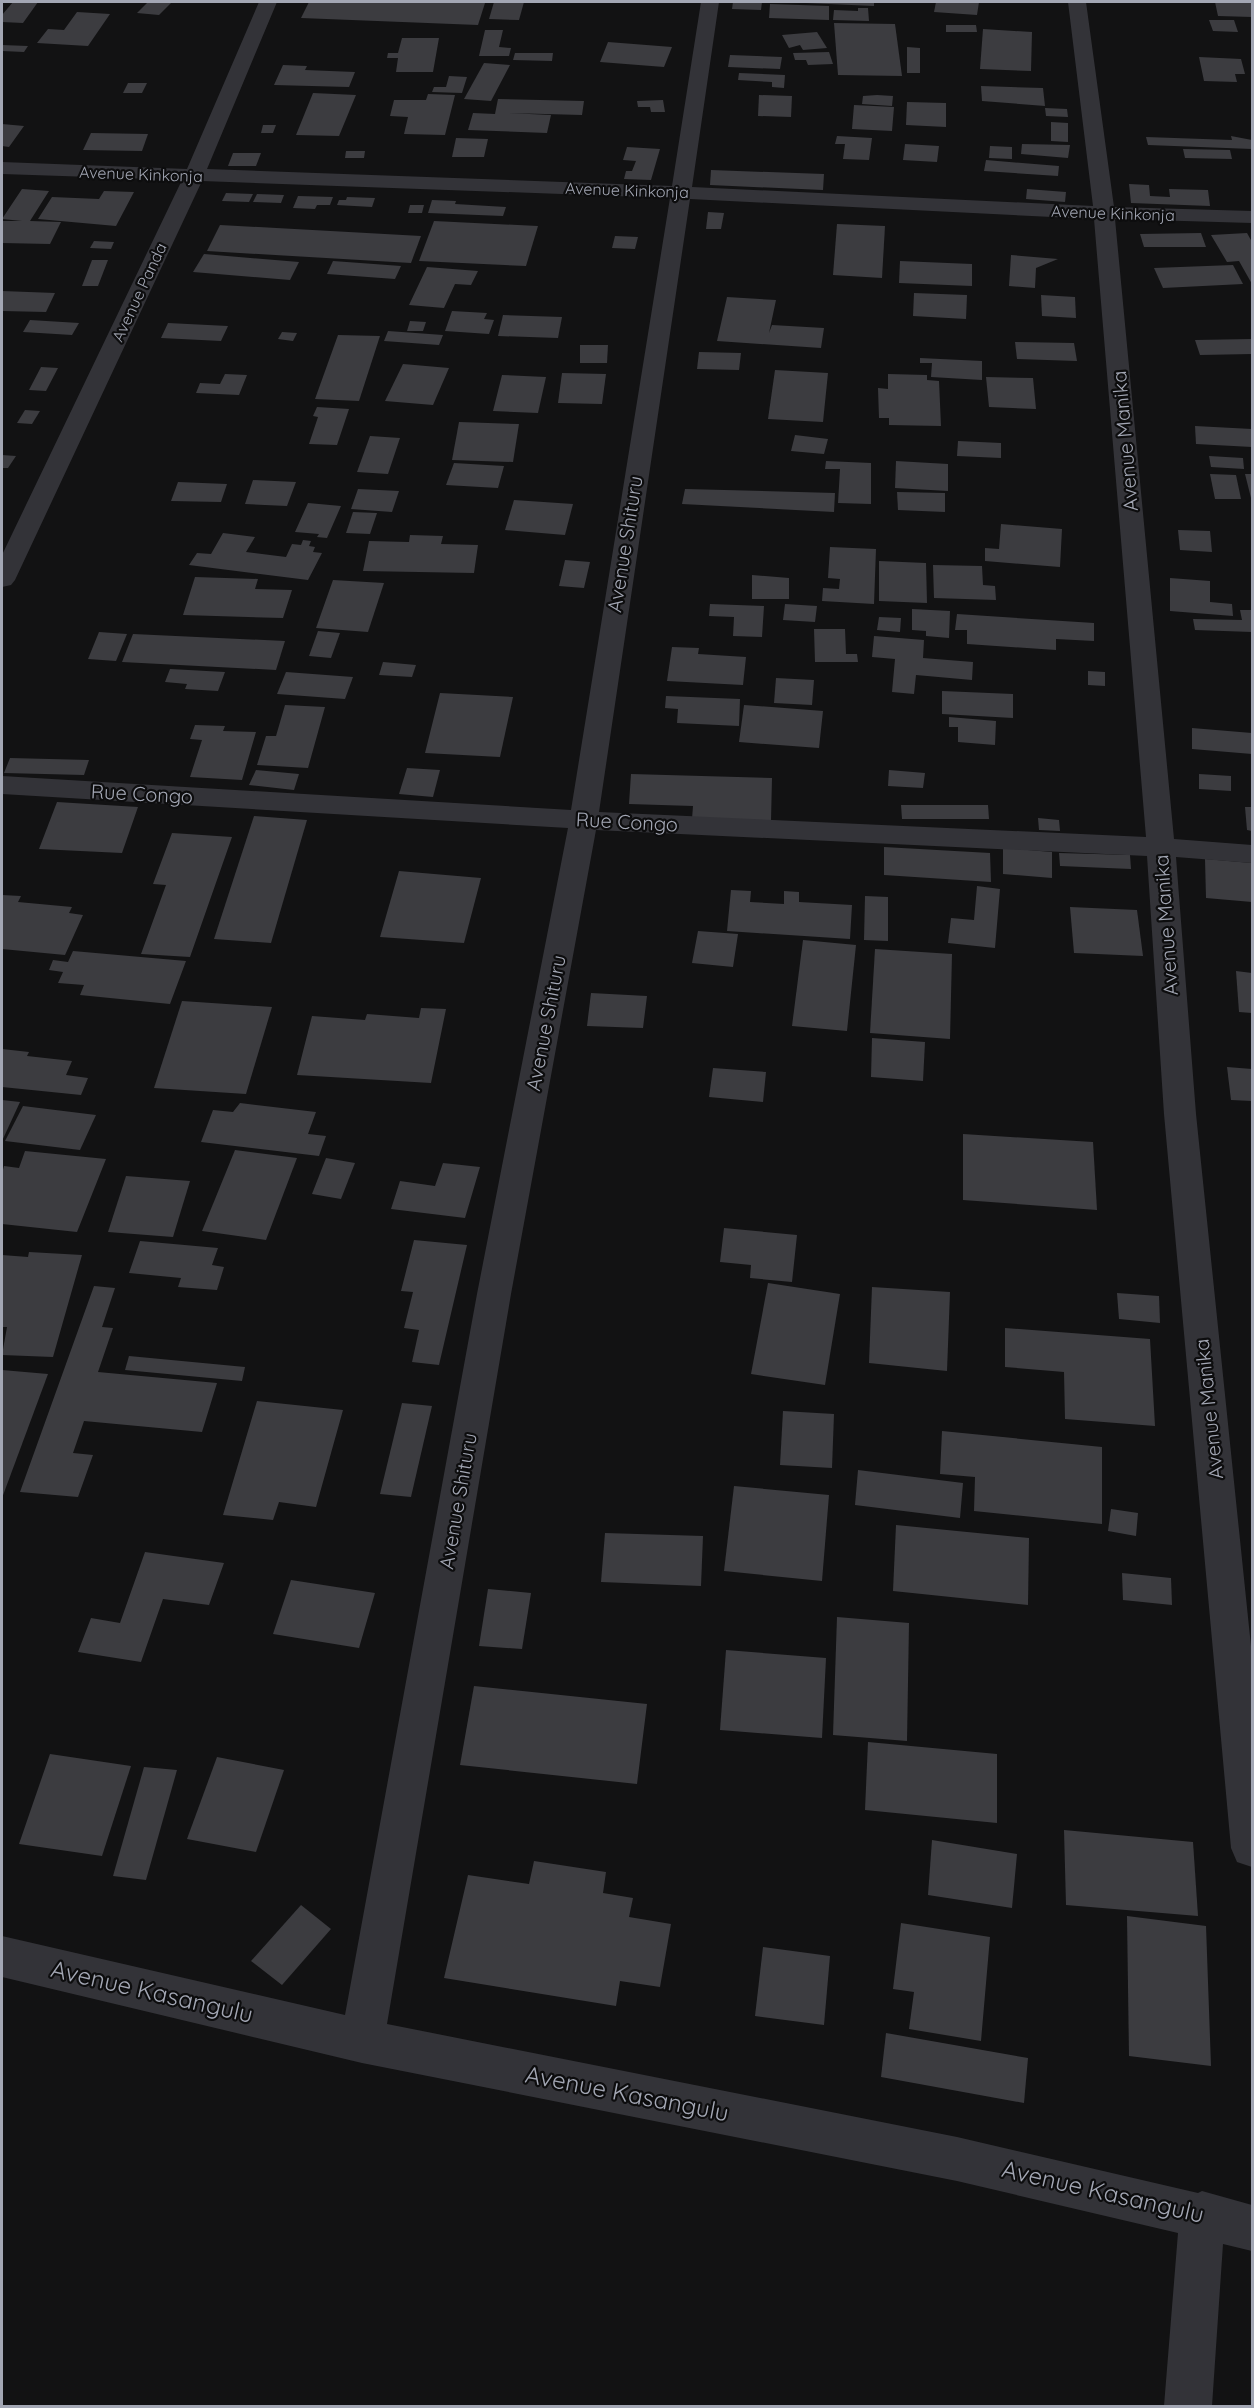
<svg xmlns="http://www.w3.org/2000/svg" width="1254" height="2408" viewBox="0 0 1254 2408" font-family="Quicksand,sans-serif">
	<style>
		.building { fill: #3c3c40 }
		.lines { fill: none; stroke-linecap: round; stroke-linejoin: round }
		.street { fill: #333338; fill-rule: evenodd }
		.labels { text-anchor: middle; stroke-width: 4.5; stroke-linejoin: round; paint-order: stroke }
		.far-street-label { font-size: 16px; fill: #a3a7b4; stroke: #0d0d0e }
		.street-label { font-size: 20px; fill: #a3a7b4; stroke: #0d0d0e }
		.near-street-label { font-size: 24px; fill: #a3a7b4; stroke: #0d0d0e }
	</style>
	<rect width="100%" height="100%" fill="#121213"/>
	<g class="building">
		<path d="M13,2H38L23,23L2,22V15Z"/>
		<path d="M148,2H172L159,15L137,13Z"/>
		<path d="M309,2H438L485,3L478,25L301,18Z"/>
		<path d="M494,2H524L519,20L489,19Z"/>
		<path d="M733,2H762L761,10L732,9Z"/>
		<path d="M783,2H874V6Z"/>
		<path d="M936,2H979L977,15L934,12Z"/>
		<path d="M1215,2H1252V17L1218,16Z"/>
		<path d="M770,4L829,6V20L769,18Z"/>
		<path d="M858,8H868L869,21L833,20L834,10L858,11Z"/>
		<path d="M77,12L110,14L88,46L37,43L48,29L64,30Z"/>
		<path d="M1209,20H1234L1238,32L1213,31Z"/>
		<path d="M834,23L895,24L902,76L838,75Z"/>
		<path d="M946,25H976L977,32H946Z"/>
		<path d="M983,29L1032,32L1031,71L980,69Z"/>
		<path d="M485,30H503L499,47L511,48L509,56H479Z"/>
		<path d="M817,32L827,48L803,50L800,45L789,48L782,35Z"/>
		<path d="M402,38H439L433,72H396L398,58H387L388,53H398Z"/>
		<path d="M608,42L672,47L664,67L600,62Z"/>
		<path d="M2,45L28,46L24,52L2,51Z"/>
		<path d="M907,47L920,48V73H907Z"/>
		<path d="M829,52L833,64L808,65L806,60H795L793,53Z"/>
		<path d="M515,53H553L552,61L513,60Z"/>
		<path d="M730,55L782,57L780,69L728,67Z"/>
		<path d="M1199,57L1241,59L1245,74H1235L1237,82L1204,81Z"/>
		<path d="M484,63L510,65L491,101L464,99Z"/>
		<path d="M283,65L307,66L305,70L355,72L349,87L274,85Z"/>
		<path d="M739,73L785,75L784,88L772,87V82L738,80Z"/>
		<path d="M449,76L467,77L462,93L432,92L434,87H446Z"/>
		<path d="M128,83H147L142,93H123Z"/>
		<path d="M981,86L1043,88L1045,106L982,101Z"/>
		<path d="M313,93L356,95L339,136L296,135Z"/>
		<path d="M428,94L455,95L445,135L404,134L408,117L390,116L394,100H426Z"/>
		<path d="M759,95L792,96L791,117L758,116Z"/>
		<path d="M877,95L893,96L892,106L862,104L863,96Z"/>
		<path d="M498,99L584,101L582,115L508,113L551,115L547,133L468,130L473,113L495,114Z"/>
		<path d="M663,100L665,112H651L650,107H638L637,101Z"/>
		<path d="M907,102L946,103V127L906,125Z"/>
		<path d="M854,105L894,107L892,131L852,129Z"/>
		<path d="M1045,108L1067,109L1068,117L1046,116Z"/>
		<path d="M1051,122L1068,123V142L1051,141Z"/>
		<path d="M2,124L24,126L9,147L2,146Z"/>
		<path d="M263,125H276L273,133H261Z"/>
		<path d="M91,133L148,134L142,151L83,150Z"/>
		<path d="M837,136L872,138L869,160L843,159L845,144H835Z"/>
		<path d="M1231,136L1252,140V149L1148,145L1146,137L1232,140Z"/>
		<path d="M456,138L488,139L484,157H452Z"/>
		<path d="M905,144L939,146L937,162L903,160Z"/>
		<path d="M1022,144L1070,145L1068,158L1021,154Z"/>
		<path d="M990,146L1012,147V159L989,158Z"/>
		<path d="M627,147L660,149L651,180L624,179L626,171H632L636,161L623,160Z"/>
		<path d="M1183,149L1230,150L1232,159L1185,158Z"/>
		<path d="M346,151H365L364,158H345Z"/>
		<path d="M233,153H261L256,166H228Z"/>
		<path d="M986,160L1059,166L1058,176L984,171Z"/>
		<path d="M711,170L824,174L823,190L710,185Z"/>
		<path d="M1129,184L1149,185L1150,196L1170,197L1169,189L1208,190L1210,206L1131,203Z"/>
		<path d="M22,189L49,191L30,221L61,222L50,244L2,243V221H22L2,219Z"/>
		<path d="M1027,189L1066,192L1065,202L1026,199Z"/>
		<path d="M104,191L134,192L116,226L38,219L52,197L99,199Z"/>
		<path d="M226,193L253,194L249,202L222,201Z"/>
		<path d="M257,194L284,195L281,203L253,202Z"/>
		<path d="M298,196L333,197L330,205H317L315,209L293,208Z"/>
		<path d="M347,197L375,198L372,207L337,205L339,200H346Z"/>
		<path d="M432,200L456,201L455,204L506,207L503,216L428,213Z"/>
		<path d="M410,205H424L422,213H408Z"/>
		<path d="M708,212L724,213L721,229H706Z"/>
		<path d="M434,221L538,226L526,266L419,261Z"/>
		<path d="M837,224L885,226L882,278L833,275Z"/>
		<path d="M220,225L421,236L411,263L207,251Z"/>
		<path d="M1201,233L1206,247H1144L1140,234Z"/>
		<path d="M1247,233L1252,242V284L1239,261L1227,262L1211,235Z"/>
		<path d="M615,236L638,237L635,249L612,248Z"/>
		<path d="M94,241L114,242L111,249L90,248Z"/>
		<path d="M204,254L299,262L290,280L193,272Z"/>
		<path d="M1011,255L1058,259L1036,268L1035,288L1009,286Z"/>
		<path d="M92,260H108L98,286H82Z"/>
		<path d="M333,261L401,266L395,279L327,274Z"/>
		<path d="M900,261L972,264V286L899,283Z"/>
		<path d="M1233,265L1243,284L1163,288L1154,268Z"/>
		<path d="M427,267L478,271L471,285L455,284L444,308L409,305Z"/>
		<path d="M2,291L55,293L46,312L2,311Z"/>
		<path d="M914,293L967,295L966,319L913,316Z"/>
		<path d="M1041,295L1075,297L1076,318L1042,316Z"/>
		<path d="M727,297L776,300L769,333L772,325L824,328L821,348L717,341Z"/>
		<path d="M452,311L487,313L484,319L494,320L489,334L445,331Z"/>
		<path d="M503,315L562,317L558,338L498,336Z"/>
		<path d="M30,320L79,323L72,335L23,332Z"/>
		<path d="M410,321L426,322L423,331H407Z"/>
		<path d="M168,323L228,326L221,341L161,338Z"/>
		<path d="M388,331L443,335L439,345L384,341Z"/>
		<path d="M282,332L297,333L293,341L278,339Z"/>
		<path d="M338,335L380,336L359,401L315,399Z"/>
		<path d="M1252,339V354L1200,355L1195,340Z"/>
		<path d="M1015,342L1074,343L1077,361L1017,359Z"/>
		<path d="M580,345H608L607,363H580Z"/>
		<path d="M699,352L741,353L739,370L697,369Z"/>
		<path d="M920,358L982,361V380L931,377L932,363H920Z"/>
		<path d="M403,364L449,368L433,405L385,401Z"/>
		<path d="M41,367L58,368L46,391L29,390Z"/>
		<path d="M775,370L828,373L823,422L768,419Z"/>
		<path d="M562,373L606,374L602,404L558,403Z"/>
		<path d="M225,374L247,375L239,395L196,393L200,383L220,384Z"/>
		<path d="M888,374L927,375V380L939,381L941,426L889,425V418H879L878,388L888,389Z"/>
		<path d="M502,375L546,377L538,413L493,411Z"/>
		<path d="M986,377L1033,378L1036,409L989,407Z"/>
		<path d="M317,407L349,409L337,445L309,444L318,417L313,416Z"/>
		<path d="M25,410L40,411L32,424L17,423Z"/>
		<path d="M459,422L519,424L513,462L452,460Z"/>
		<path d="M1195,426L1252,429V447L1196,444Z"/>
		<path d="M795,435L828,439L824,454L791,451Z"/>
		<path d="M370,436L400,438L388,474L357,472Z"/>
		<path d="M958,441L1001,443V458L957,456Z"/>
		<path d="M2,455L16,456L8,468H2Z"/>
		<path d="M1209,456L1243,458L1244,469L1211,467Z"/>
		<path d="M826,461L871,463V504L838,503L840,469H825Z"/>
		<path d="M896,461L948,464V491L895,488Z"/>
		<path d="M454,463L504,466L498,488L446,485Z"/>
		<path d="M1210,474L1236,475L1241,499H1215Z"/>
		<path d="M1245,474H1252V502Z"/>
		<path d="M253,480L296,482L287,506L245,504Z"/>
		<path d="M178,482L227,484L221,502L171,501Z"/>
		<path d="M358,489L399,491L392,512L351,509Z"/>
		<path d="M685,489L835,493L834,512L682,504Z"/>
		<path d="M897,492L945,493V512L898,510Z"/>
		<path d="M514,500L573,504L565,535L505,530Z"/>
		<path d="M308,503L341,506L327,538L317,537L319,534L295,532Z"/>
		<path d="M353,512L377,513L370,534L346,533Z"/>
		<path d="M1001,524L1062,529L1060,567L985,561V548L999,549Z"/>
		<path d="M1178,530L1210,531L1212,552L1180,550Z"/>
		<path d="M223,533L255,537L246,552L286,557L292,544L301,545L303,540L311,541L309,546L315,547L313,552L322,553L308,580L189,565L197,553L211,554Z"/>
		<path d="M410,535L443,536L441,544L478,545L474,573L363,571L369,541L409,542Z"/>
		<path d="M830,547L876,549L874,604L822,601L823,588L839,589L840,579L828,578Z"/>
		<path d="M565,560L590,562L584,588L559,586Z"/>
		<path d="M879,561L926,563L927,603L879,601Z"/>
		<path d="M933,565L982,566L983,585L995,586L996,600L934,598Z"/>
		<path d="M752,575L789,578V599H752Z"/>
		<path d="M195,577L258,579L255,589L292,590L283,618L183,615Z"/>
		<path d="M1170,578L1210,581V602L1232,604L1233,616L1170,611Z"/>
		<path d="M333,580L384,583L368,632L316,628Z"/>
		<path d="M710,604L764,606L762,637L733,636L734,617L709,616Z"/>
		<path d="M785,604L817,606L815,622L783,620Z"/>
		<path d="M912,609L950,611L949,638L926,636V631L912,630Z"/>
		<path d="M1240,610H1252V632L1195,630L1193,619L1242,620Z"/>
		<path d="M957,614L1094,623V641L1056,639V650L967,644V630H955Z"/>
		<path d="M879,617L901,618L900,632L877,630Z"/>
		<path d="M814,629H845L846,654H857L858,662H815Z"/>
		<path d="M318,631L340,633L331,658L309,656Z"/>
		<path d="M99,632L127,634L116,661L88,659Z"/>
		<path d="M133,634L285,641L276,670L122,662Z"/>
		<path d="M874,636L924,640L923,658L973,662L972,680L916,675L914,694L892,692L895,659L872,657Z"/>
		<path d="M672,647L699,648L698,654L746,657L743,685L667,681Z"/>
		<path d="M383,662L416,665L412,677L379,675Z"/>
		<path d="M170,669L225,672L218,691L185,689L187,684L165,682Z"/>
		<path d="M1088,671L1105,672V686L1088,685Z"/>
		<path d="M286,672L353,677L345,699L277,694Z"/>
		<path d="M776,678L814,680L812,705L774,703Z"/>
		<path d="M942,691L1013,694V718L942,714Z"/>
		<path d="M440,693L513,697L500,757L425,753Z"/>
		<path d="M666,696L740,699L739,726L677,723L678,709L665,708Z"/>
		<path d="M285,705L325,707L308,768L257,765L266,736H276Z"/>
		<path d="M744,705L823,711L819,748L739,742Z"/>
		<path d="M949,717L996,721L995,745L958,742V727H949Z"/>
		<path d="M195,725L225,726L223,731L256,732L242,780L190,777L202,740L190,739Z"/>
		<path d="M1192,728L1252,733V754L1192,749Z"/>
		<path d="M10,758L89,760L84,775L4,773Z"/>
		<path d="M407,768L440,770L433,797L399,794Z"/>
		<path d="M256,770L299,774L294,790L249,785Z"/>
		<path d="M889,770L925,773L923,788L888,786Z"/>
		<path d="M631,774L772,778L771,821L692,819L693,806L629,804Z"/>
		<path d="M1199,774L1231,776V791L1199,789Z"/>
		<path d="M57,802L138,807L122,853L39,849Z"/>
		<path d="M901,805H988L989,819H902Z"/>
		<path d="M1245,807H1252V831L1247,830Z"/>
		<path d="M254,816L307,820L271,943L214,939Z"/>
		<path d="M1038,818L1059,820L1060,831L1039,830Z"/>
		<path d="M172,833L232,837L190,957L141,954L166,885L153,884Z"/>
		<path d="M884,847L990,853L991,882L884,875Z"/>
		<path d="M1003,848L1052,852V878L1003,874Z"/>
		<path d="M1059,853L1130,855L1131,869L1060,866Z"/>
		<path d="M1205,859L1252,863V902L1206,898Z"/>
		<path d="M399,871L481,878L464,943L380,937Z"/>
		<path d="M977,886L1000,889L995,948L948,943L951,918L974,920Z"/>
		<path d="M731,890L751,891L750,902L784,904V891L799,892V902L852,905L850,939L727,931Z"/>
		<path d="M2,895L21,896L18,902L72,907L69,913L83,915L65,955L2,949Z"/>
		<path d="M865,896L888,897V941L864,940Z"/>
		<path d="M1070,907L1137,910L1143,956L1074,953Z"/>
		<path d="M698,931L738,934L733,967L692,963Z"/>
		<path d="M803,940L856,945L847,1031L792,1026Z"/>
		<path d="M875,949L952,954L950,1039L870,1033Z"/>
		<path d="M73,951L186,961L170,1004L80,995L84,985L58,983L63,972L49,970L53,960L68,962Z"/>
		<path d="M1236,971L1252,973V1013L1239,1012Z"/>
		<path d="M591,993L647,996L643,1028L587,1026Z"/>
		<path d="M182,1001L272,1007L246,1094L154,1088Z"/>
		<path d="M421,1008L446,1009L431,1083L297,1075L312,1016L365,1020L367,1014L419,1018Z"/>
		<path d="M872,1038L925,1042L923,1081L871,1077Z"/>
		<path d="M2,1049L29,1052L27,1056L72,1061L66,1075L88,1078L81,1095L2,1087Z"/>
		<path d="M1227,1067L1252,1069V1101L1231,1100Z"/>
		<path d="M713,1068L766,1072L763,1102L709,1097Z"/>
		<path d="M2,1100L20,1102L2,1141Z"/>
		<path d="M240,1103L316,1112L308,1134L326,1136L319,1156L201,1142L213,1110L233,1112Z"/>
		<path d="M23,1106L96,1115L80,1150L5,1141Z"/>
		<path d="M963,1134L1093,1142L1097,1210L963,1200Z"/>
		<path d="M235,1150L297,1158L266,1240L202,1231Z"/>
		<path d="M25,1151L106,1159L77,1232L2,1224V1173L4,1166L19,1168Z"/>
		<path d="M326,1158L355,1163L341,1199L312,1194Z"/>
		<path d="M443,1163L480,1167L465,1218L391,1209L400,1181L435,1186Z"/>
		<path d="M126,1176L190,1181L173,1237L108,1232Z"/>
		<path d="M724,1228L797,1235L792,1282L750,1278L751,1265L720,1262Z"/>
		<path d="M414,1240L467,1245L439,1365L412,1362L419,1330L404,1328L413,1292L401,1291Z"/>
		<path d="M140,1241L218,1248L212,1265L224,1267L217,1290L178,1287L181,1278L129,1273Z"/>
		<path d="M29,1252L82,1255L53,1357L2,1355L7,1327H2V1255L28,1257Z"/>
		<path d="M768,1283L840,1294L825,1385L751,1374Z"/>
		<path d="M94,1286L115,1288L102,1327L113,1328L98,1372L217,1383L202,1432L84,1421L73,1453L93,1455L78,1497L20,1492Z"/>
		<path d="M872,1287L950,1292L947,1371L869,1363Z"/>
		<path d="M1117,1293L1159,1296L1160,1323L1119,1319Z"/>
		<path d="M1005,1328L1150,1339L1155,1426L1065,1419L1064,1372L1005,1367Z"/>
		<path d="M129,1356L245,1367L242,1381L125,1370Z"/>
		<path d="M2,1370L48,1374L2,1498Z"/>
		<path d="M257,1401L343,1410L316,1507L279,1502L273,1520L223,1515Z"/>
		<path d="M402,1403L432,1406L411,1497L380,1494Z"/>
		<path d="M783,1411L834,1414L832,1468L780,1465Z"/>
		<path d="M942,1431L1102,1447V1524L974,1511L975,1477L940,1474Z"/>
		<path d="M858,1470L963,1483L960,1518L855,1505Z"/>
		<path d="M734,1486L829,1495L822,1581L724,1571Z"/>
		<path d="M1111,1509L1138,1513L1136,1536L1108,1531Z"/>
		<path d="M896,1525L1029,1538L1028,1605L893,1591Z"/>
		<path d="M605,1533L703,1536L701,1586L601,1582Z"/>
		<path d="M145,1552L224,1563L209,1605L163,1599L141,1662L78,1652L91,1618L120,1623Z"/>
		<path d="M1122,1573L1171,1578L1172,1605L1123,1600Z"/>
		<path d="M291,1580L375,1593L359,1648L273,1634Z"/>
		<path d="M488,1589L531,1593L522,1649L479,1646Z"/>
		<path d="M837,1617L909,1623L907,1741L833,1735Z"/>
		<path d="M726,1650L826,1658L822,1738L720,1730Z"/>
		<path d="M474,1686L647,1704L637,1784L460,1765Z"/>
		<path d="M868,1742L997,1754V1823L865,1810Z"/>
		<path d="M50,1754L131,1766L102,1856L19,1844Z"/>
		<path d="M217,1757L284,1770L256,1852L187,1839Z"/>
		<path d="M144,1767L177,1770L146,1880L113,1876Z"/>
		<path d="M1064,1830L1193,1842L1198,1916L1066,1905Z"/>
		<path d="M932,1840L1017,1854L1012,1908L928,1895Z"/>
		<path d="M534,1861L606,1872L603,1893L633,1898L629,1917L671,1924L660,1987L620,1981L616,2006L444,1978L468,1875L529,1884Z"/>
		<path d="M301,1905L331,1929L282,1985L251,1961Z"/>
		<path d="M1127,1916L1206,1926L1211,2066L1129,2056Z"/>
		<path d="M901,1923L990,1937L981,2041L909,2029L914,1992L893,1989Z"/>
		<path d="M763,1947L830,1956L824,2025L755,2016Z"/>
		<path d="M886,2033L1028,2058L1024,2103L881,2077Z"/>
	</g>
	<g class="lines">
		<path class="street" d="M259,2H277L207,169L672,186L701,2H719L692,187L1093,206L1068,2H1086L1114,207L1252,211V223L1115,219L1174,839L1252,845V863L1176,857L1196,1114L1252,1656V1867L1237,1862L1231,1848L1164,1114L1147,856L596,830L511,1294L387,2024L957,2137L1198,2193L1202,2191L1252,2205V2251L1223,2244L1212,2406H1164L1178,2233L957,2181L362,2063L2,1977V1936L345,2015L477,1294L568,828L2,794V776L571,810L670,198L202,181L15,580L11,585L2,587V555L182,180L2,174V162L187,169ZM690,199L1094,219L1146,837L599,812Z"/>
	</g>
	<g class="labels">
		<g class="far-street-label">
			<text transform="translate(141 174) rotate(2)" y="6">Avenue Kinkonja</text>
			<text transform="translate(627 190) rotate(2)" y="6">Avenue Kinkonja</text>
			<text transform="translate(1113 213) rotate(2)" y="6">Avenue Kinkonja</text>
			<text transform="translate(139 292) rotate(-65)" y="6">Avenue Panda</text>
		</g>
		<g class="street-label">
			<text transform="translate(1125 441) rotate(-95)" y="7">Avenue Manika</text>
			<text transform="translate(625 544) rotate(-81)" y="7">Avenue Shituru</text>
			<text transform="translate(142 794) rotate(3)" y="7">Rue Congo</text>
			<text transform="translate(627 822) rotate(3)" y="7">Rue Congo</text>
			<text transform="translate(1166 925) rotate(-94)" y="7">Avenue Manika</text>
			<text transform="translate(546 1023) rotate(-79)" y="7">Avenue Shituru</text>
			<text transform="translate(1209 1409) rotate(-96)" y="7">Avenue Manika</text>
			<text transform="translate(458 1501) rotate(-80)" y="7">Avenue Shituru</text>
		</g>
		<g class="near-street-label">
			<text transform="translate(152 1992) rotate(13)" y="8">Avenue Kasangulu</text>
			<text transform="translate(627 2094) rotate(11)" y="8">Avenue Kasangulu</text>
			<text transform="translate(1103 2192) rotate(13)" y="8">Avenue Kasangulu</text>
		</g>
	</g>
	<rect width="1254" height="2408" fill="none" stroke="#a3a7b4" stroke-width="6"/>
</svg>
